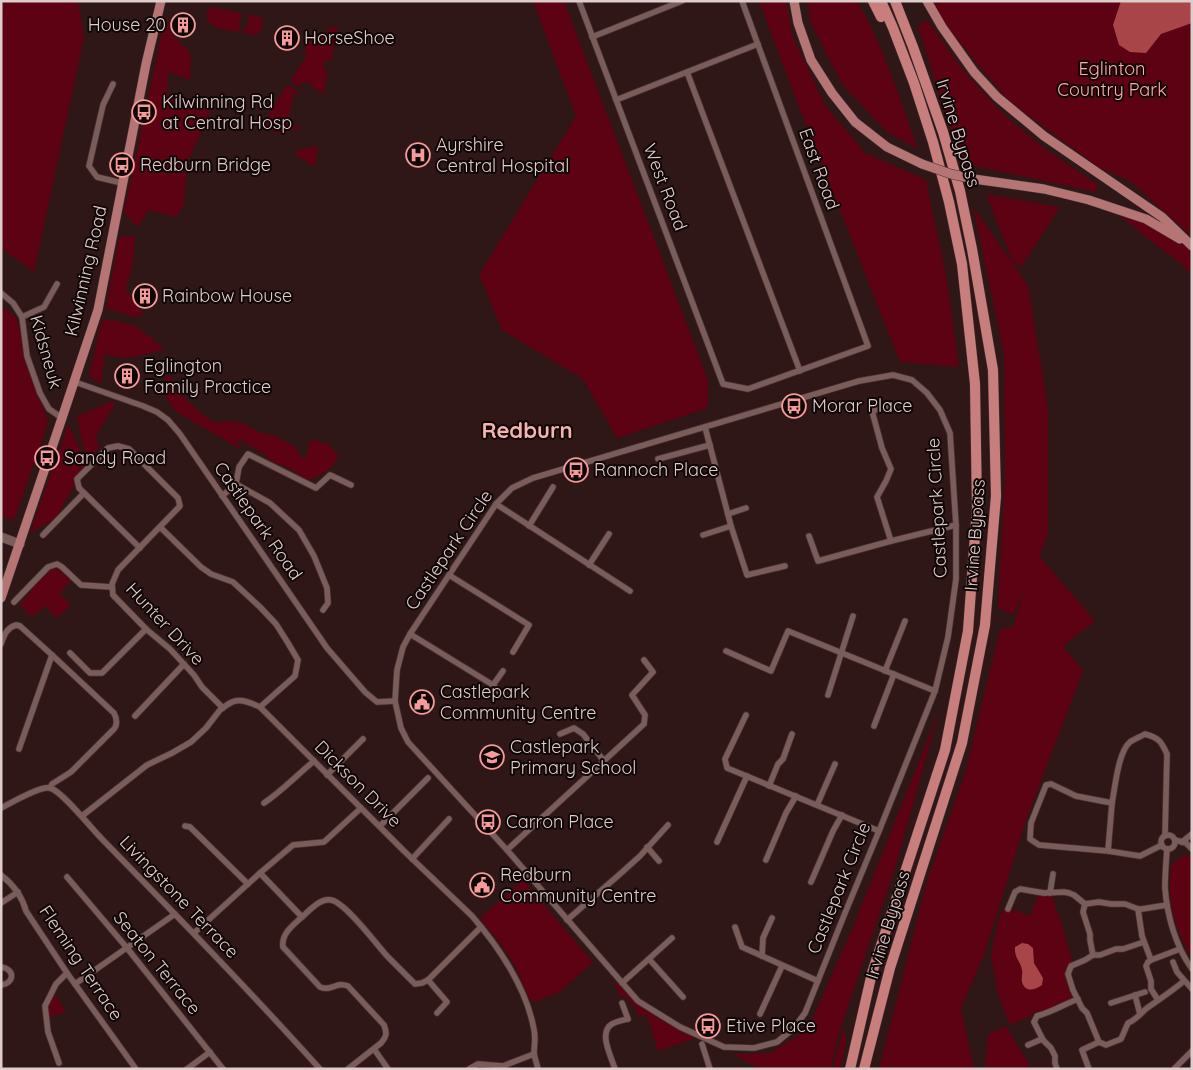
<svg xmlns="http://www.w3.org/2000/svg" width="1193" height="1070" viewBox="0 0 1193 1070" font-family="Quicksand,sans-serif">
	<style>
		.green { fill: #5c0212 }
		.water { fill: #a74549 }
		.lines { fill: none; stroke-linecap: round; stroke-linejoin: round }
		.minor-casing { stroke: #463334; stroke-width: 7 }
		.secondary-casing { stroke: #463334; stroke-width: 10 }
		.primary-casing { stroke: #463334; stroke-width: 10 }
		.trunk-casing { stroke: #463334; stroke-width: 11 }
		.minor { stroke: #7a5c5b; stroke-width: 5.5 }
		.secondary { stroke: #7a5c5b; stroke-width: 9 }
		.primary { stroke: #b47574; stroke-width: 9 }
		.trunk { stroke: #c87e7c; stroke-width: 10 }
		.primary-bridge-casing { stroke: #463334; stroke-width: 10; stroke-linecap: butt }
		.primary-bridge { stroke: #b47574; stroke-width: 9 }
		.labels { text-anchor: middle; stroke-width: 4; stroke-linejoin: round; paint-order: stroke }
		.poi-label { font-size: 18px; fill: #decdcc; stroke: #100606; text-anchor: start }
		.park-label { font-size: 18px; fill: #ffaeac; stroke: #100606 }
		.street-label { font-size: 18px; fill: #decdcc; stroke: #100606 }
		.district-label { font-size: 22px; font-weight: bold; fill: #f6b2b1; stroke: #100606 }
	</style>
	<rect width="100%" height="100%" fill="#2f1717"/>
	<g class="green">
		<path d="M1,1H78L84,38L34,272L1,248Z"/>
		<path d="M533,1H564L708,380V408L617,438L583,379L502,330L479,275L576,116Z"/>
		<path d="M759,1H786L792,35L825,105L865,153L926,180L947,280L959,367L900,362L794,94Z"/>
		<path d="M807,1H857C884,47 900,99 918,149L887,132L842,84L811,23Z"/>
		<path d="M933,1H1192V237L1186,231L1130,181L1100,168L1009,101L946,26Z"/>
		<path d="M211,7L242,13L239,21L240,23L239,28L241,30V32C231,30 209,30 207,18C206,13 207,10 211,7Z"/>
		<path d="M249,14L263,18L261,30L256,35L243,33L248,23Z"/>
		<path d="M165,18L168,19L171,34L191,53L190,80L168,72L167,93L211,111L187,163L184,204L177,217L149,210L138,227L124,213Z"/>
		<path d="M927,20L962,69L1005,116L1048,151L1098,185L1096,192L961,163L918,26Z"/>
		<path d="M332,26L338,27L331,61L325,60L323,69L328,71L324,93L318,92V90L312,88V84L302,82L301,87H300L292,82L291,80L306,57L305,46L307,39L312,40L320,32L325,33Z"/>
		<path d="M287,85L298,91L297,95L294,94L287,124L304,128L291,130L287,133L281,134L269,129L264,122Z"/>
		<path d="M311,147H318L315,167L294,154L299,150Z"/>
		<path d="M986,194L1060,207L1021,267L1012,260Z"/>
		<path d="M973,207L1028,285L1048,408V534L1039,556L1095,621L1063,646L1083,671L1025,823L984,955L961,1008L974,1069H879L928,878L965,774L1000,629L1013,627L1024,590L1013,615L998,608L1005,479L1004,354Z"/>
		<path d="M1123,211L1175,236L1192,249V275L1182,264L1148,239L1118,214Z"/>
		<path d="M135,236L133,262L126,289L135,303L144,315L135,317L106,308L119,237Z"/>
		<path d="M1,306L16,317L48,423L14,520L1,516Z"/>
		<path d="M102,320H113L136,326L165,349C156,351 147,354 138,356C128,359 117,357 106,355L105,352L101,384L89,376Z"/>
		<path d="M169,374L181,394L197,410L212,421L218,423L229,421L236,422L246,425L261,433L274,435L295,447L302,458H304L307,456V452L310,441L316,440L321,443H327L338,455C336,467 321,476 309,480L300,476L291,469L269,460L266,455L258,451L241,440L237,441L240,449L175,411L167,398L163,387L165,383V378Z"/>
		<path d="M112,401L115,404L96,436L99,449L87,460L83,446L77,416Z"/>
		<path d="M68,426L71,429L86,464L56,518L30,533Z"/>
		<path d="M53,567L58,569L71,581L59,593L71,605L57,618L45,606L32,617L19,604L30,593L31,589Z"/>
		<path d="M940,709L895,868L837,1039L831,1069H760L733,1054L770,1053L808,1029L853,927Z"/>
		<path d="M1190,855L1192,856V958C1183,943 1175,925 1172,908C1169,894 1170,879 1171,865L1183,856Z"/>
		<path d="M523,880L593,962L560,992L537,1001H532L529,998L515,966L499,942L480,918Z"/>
		<path d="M1038,895L1054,897C1054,907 1059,914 1062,924C1065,937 1069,950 1073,963L1069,965L1065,972L1068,979L1066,982L1070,989L1072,991L1074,995L1072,998L1067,1000L1063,1004L1060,1002L1057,1004C1054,1007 1048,1012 1044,1013C1040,1013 1037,1012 1033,1013L1031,1016L1010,1025L998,994L991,955L997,925L1002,909L1008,911L1011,909L1030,916Z"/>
		<path d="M614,984H620L633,1000L658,1018L696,1038L658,1051L647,1015L638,1016L635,1007L625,996L621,997Z"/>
		<path d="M54,992L66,1012L49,1017V1006Z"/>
		<path d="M1006,1026L1030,1066L1025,1069H985L988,1034Z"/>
		<path d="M843,1028L846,1038L841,1069H833Z"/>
	</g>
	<g class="water">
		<path d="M1121,1H1192V23L1161,34L1146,53L1130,52L1119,45L1113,25Z"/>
		<path d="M1022,943L1028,944L1033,948L1034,963L1043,978L1042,985C1035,990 1025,993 1022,982C1021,978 1023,974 1022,970C1020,960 1014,958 1015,947Z"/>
	</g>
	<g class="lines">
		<g class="minor-casing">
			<g id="minor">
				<path d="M579,1L723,384L748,389L868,346L742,1"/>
				<path d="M592,37L682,1"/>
				<path d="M687,72L800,371"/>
				<path d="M113,84L103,105L89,166L97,177L122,183"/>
				<path d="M616,100L758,44"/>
				<path d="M1,293L13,303L22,317L27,356L40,393L49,409L62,418"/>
				<path d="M22,317L44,307L57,284"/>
				<path d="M893,375L912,380L927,393L940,410L950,433L956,525V579L948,637L935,691L879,831L845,913L805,1013L793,1029L777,1042L754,1048L724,1047L680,1027L638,1001L507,850L408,742L401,728L395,701L397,670L403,647L410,634L496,504L512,488L533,478L859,381Z"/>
				<path d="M75,382L143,406L157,412L168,420L180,434L327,648L365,692L377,702L395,701"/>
				<path d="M705,427L731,526L747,575L785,566"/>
				<path d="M658,459L710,445"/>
				<path d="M236,484L239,467L248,454L316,488L330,475L351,485"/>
				<path d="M222,496L236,484L270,503L299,530L314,556L327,588L328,603L323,610"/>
				<path d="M496,504L630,591"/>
				<path d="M728,514L746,508"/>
				<path d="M529,526L553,487"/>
				<path d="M160,527L201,567L211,574L233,582L260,607L276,624L288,643L298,660L295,676L260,707"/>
				<path d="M43,535L84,493"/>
				<path d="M703,535L731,526"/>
				<path d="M809,536L818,561L891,541L956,525"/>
				<path d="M891,541L877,497L886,481L891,469L882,448L872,411L892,405"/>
				<path d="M140,548L79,488L77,479L108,448L118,446L129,449L178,498L180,506L118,570L112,584L113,595L146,629L170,649L194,675L202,687L223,708"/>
				<path d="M589,565L609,534"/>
				<path d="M449,575L529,625L513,652"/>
				<path d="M14,602L48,567L57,564L62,567L81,585L112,587"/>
				<path d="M410,634L493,685L502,695"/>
				<path d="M1,644C4,636 6,628 16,625L20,626L52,655L114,713C117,719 118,724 114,729L71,772L52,784L50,788"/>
				<path d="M726,651L771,671L788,631L935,691"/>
				<path d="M70,653L90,673H102L146,629"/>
				<path d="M885,671L905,621"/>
				<path d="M493,685L503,671"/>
				<path d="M828,695L853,616"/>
				<path d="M746,715L725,759L727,768L879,831"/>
				<path d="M135,716L184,664"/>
				<path d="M874,726L894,674"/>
				<path d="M560,734L574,728L583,734L604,761"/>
				<path d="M19,749L52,655"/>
				<path d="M327,775L363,739"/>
				<path d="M769,786L778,764L783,759L792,734"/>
				<path d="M264,803C282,791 297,775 314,761"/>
				<path d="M1112,803C1115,788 1118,752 1130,742C1134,739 1140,737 1145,734C1159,738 1161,741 1167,754L1165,836"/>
				<path d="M817,805L835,764"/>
				<path d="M1,808C11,803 40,786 50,788C62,791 91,828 101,838C175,914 249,990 320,1069"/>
				<path d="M82,816L147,765L172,753L191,742L206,728L220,710C224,707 230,702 235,701C243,699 253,704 260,707L404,851L472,916C499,947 527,989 534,1030C536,1038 534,1046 534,1054C535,1059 537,1064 538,1069"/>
				<path d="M185,826L190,827L248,884"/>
				<path d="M380,826L428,778"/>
				<circle cx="1168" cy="842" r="7"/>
				<path d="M1175,840L1186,843L1192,849"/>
				<path d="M717,842L747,776"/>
				<path d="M1182,842L1192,834"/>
				<path d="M647,847L659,861"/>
				<path d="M1167,849C1166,862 1165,875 1165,888C1167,916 1176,947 1192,969"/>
				<path d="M507,850L644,724L645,715L632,695L653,672L644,660"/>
				<path d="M1108,851L1112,803L1076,796L1051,784L1046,785L1031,823L1030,839L1039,845L1108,851L1140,856L1162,845"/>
				<path d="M412,859L449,819"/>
				<path d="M766,860L786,813L796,796"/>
				<path d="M260,873L302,917"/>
				<path d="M1,875C14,885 22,896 26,911L67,973L136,1069"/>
				<path d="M67,877L127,948L223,1069"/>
				<path d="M811,882L833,831L842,815"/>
				<path d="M1050,893L1053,874"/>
				<path d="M1,903L18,892"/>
				<path d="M1085,904L1083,912L1090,934V940L1093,955"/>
				<path d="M1008,909L1015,892L1020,889L1044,893L1064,892L1069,893L1074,895L1085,904L1099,902L1111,904H1125L1138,909H1142L1167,905"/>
				<path d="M1138,909L1142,936L1151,960"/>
				<path d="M567,920L620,874L640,856L668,825"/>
				<path d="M735,927L742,947L818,981"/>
				<path d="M194,933L260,873L293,845L324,842L361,808"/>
				<path d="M762,956L763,938L772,918"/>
				<path d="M649,959L683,997"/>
				<path d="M1173,962L1177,972L1192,989"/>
				<path d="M1,967C15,969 15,983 1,985"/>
				<path d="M428,980L447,1002L437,1013"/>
				<path d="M622,983L672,938"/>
				<path d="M75,984L175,914"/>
				<path d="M1135,995L1140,1014"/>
				<path d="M1158,1000L1151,989V981L1146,966L1148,962L1151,960L1180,949"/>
				<path d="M1111,1003L1145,992"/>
				<path d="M760,1014L782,966"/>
				<path d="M1099,1042L1087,1013L1082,1008L1073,990L1068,974L1071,966L1085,960L1093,955H1100L1116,949H1123L1144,942"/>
				<path d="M702,1044L710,1069"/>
				<path d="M1028,1045L1042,1039"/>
				<path d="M374,1049L388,1069"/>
				<path d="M59,1063L48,1032L45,1006L56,984L67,973"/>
				<path d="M187,1069L210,1052"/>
				<path d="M348,1069L381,1043C387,1036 387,1033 384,1025L348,986C336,981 332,992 320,987L283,947C281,934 293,925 302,917C310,910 320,898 331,900C345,902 377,945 388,957C397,966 406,975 415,984L422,983L428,980L481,927"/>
				<path d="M469,1069L478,1064L503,1066L534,1054"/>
				<path d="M615,1069C611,1056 598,1032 612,1024C617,1021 624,1020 628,1019L622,1003"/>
				<path d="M1057,1069L1055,1063V1056L1051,1048L1043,1040L1034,1022L1037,1016C1052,1012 1065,1004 1078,999"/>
				<path d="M1089,1069L1082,1050L1099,1042L1106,1045L1121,1039L1128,1023C1136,1020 1141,1013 1147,1008C1160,999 1172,991 1184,981"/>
				<path d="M1174,1069L1192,1051"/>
			</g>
		</g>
		<g class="secondary-casing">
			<path id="secondary" d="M1,537L20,544"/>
		</g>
		<g class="primary-casing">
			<g id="primary">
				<path d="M794,1L798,23L811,60L832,93L855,122L887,147L922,164"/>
				<path d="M927,1L942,27L974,72L997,97L1044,136L1162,217L1192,246"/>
				<path d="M974,179L1044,189L1089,200L1146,219L1180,239"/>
				<path d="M1,598L62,418L98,310L146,64L161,1"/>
			</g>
		</g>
		<g class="trunk-casing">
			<g id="trunk">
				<path d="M873,1L881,17"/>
				<path d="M850,1069L872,973L945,750L968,631L977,508L975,384L962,264L949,202L933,142L914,83L893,28L881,1"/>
				<path d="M864,1069L890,968L962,743L985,625L996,496L993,370L972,249L960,191L943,132L913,47L895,1"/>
			</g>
		</g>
		<use href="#minor" class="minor"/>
		<use href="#secondary" class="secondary"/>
		<use href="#primary" class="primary"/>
		<use href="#trunk" class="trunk"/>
		<g class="primary-bridge-casing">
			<path id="primary-bridge" d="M922,164L951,174L974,179"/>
		</g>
		<use href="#primary-bridge" class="primary-bridge"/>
	</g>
	<defs>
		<g id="building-ring" transform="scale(1.25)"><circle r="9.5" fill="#100606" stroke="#f59b9a" stroke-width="1.5"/><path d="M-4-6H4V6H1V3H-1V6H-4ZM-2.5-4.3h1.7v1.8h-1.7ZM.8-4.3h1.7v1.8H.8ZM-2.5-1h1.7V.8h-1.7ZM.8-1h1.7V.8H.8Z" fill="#f59b9a"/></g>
		<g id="bus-ring" transform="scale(1.25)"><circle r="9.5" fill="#100606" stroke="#f59b9a" stroke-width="1.5"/><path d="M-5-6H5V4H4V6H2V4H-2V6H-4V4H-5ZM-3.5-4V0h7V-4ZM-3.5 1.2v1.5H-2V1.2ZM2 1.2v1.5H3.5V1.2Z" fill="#f59b9a"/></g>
		<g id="hospital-ring" transform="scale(1.25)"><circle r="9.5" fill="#100606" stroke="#f59b9a" stroke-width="1.5"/><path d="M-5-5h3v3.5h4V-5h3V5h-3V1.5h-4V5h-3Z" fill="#f59b9a"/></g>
		<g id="civic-ring" transform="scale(1.25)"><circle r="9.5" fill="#100606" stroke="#f59b9a" stroke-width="1.5"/><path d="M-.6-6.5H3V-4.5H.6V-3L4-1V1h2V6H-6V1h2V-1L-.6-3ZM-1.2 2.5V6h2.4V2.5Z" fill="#f59b9a"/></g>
		<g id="school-ring" transform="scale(1.25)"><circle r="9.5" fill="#100606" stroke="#f59b9a" stroke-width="1.5"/><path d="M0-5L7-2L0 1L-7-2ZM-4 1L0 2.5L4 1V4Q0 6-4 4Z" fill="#f59b9a"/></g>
	</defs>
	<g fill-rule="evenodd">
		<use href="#building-ring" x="183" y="25"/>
		<use href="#building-ring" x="287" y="38"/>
		<use href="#bus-ring" x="144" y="112"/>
		<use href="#hospital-ring" x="418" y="155"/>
		<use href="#bus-ring" x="122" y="165"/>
		<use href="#building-ring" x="145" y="296"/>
		<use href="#building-ring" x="127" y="376"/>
		<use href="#bus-ring" x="794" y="406"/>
		<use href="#bus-ring" x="47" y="458"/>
		<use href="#bus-ring" x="576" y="470"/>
		<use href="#civic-ring" x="422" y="702"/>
		<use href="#school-ring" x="492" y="757"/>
		<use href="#bus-ring" x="488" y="822"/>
		<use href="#civic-ring" x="482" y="885"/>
		<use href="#bus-ring" x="708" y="1026"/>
	</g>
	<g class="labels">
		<g class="poi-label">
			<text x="166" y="31" text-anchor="end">House 20</text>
			<text x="304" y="44">HorseShoe</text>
			<text x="162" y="108">Kilwinning Rd<tspan x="162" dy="21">at Central Hosp</tspan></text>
			<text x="436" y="151">Ayrshire<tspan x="436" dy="21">Central Hospital</tspan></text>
			<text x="140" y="171">Redburn Bridge</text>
			<text x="162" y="302">Rainbow House</text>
			<text x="144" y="372">Eglington<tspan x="144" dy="21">Family Practice</tspan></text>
			<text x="812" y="412">Morar Place</text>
			<text x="64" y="464">Sandy Road</text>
			<text x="594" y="476">Rannoch Place</text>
			<text x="440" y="698">Castlepark<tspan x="440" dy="21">Community Centre</tspan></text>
			<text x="510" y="753">Castlepark<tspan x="510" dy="21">Primary School</tspan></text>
			<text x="506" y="828">Carron Place</text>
			<text x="500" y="881">Redburn<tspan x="500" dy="21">Community Centre</tspan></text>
			<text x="726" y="1032">Etive Place</text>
		</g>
		<g class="park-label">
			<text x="1112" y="75">Eglinton<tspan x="1112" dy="21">Country Park</tspan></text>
		</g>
		<g class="street-label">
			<text transform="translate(958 133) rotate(73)" y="6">Irvine Bypass</text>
			<text transform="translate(819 169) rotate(70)" y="6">East Road</text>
			<text transform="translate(665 187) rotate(69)" y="6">West Road</text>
			<text transform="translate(86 271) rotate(-77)" y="6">Kilwinning Road</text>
			<text transform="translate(46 352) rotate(74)" y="6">Kidsneuk</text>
			<text transform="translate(937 508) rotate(-93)" y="6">Castlepark Circle</text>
			<text transform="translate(258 521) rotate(55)" y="6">Castlepark Road</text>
			<text transform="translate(975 535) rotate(-86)" y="6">Irvine Bypass</text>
			<text transform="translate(449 550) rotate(-56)" y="6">Castlepark Circle</text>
			<text transform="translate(165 624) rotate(47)" y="6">Hunter Drive</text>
			<text transform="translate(358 784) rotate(45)" y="6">Dickson Drive</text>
			<text transform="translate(839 888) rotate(-68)" y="6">Castlepark Circle</text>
			<text transform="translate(179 897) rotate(46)" y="6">Livingstone Terrace</text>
			<text transform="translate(888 925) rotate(-73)" y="6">Irvine Bypass</text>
			<text transform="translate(81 963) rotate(56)" y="6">Fleming Terrace</text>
			<text transform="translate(157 963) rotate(51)" y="6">Seaton Terrace</text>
		</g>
		<g class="district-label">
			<text x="527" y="438">Redburn</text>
		</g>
	</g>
	<rect width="1193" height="1070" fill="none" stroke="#decdcc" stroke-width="5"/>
</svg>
